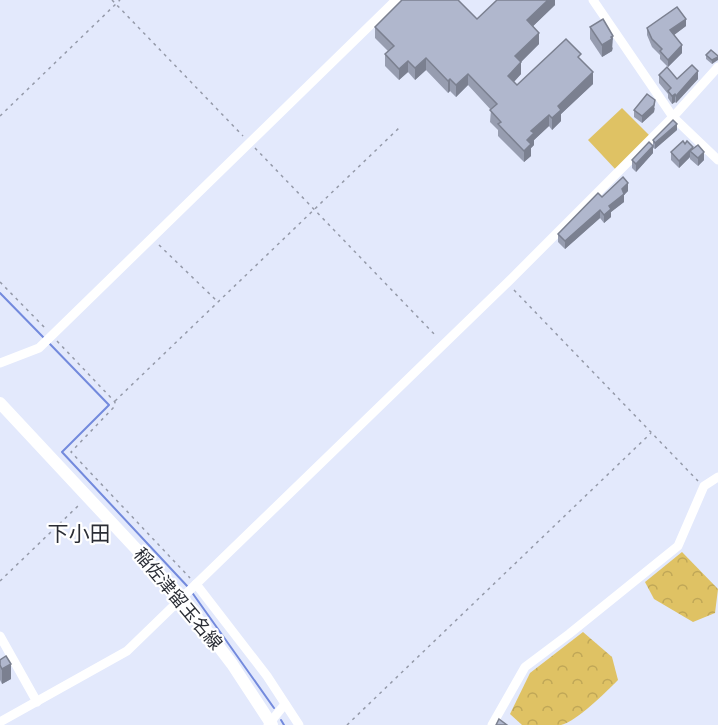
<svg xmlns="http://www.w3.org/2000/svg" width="718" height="725" viewBox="0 0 718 725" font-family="Poppins,'Noto Sans JP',sans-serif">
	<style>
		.forest { fill: url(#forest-crowns) }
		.park { fill: #dfc264 }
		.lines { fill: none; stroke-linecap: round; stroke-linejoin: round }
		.stream { stroke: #738add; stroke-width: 2 }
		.path { stroke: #959aa9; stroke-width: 1.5; stroke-dasharray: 3 4.5; stroke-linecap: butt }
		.minor { stroke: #fff; stroke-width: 9 }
		.secondary { stroke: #fff; stroke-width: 12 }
		.wall { fill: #979db0 }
		.shaded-wall { fill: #7b8090 }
		.building { fill: #b0b7cd; stroke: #7b8090; stroke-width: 1.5 }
		.labels { text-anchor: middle; stroke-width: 4.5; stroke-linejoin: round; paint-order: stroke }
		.street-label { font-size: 18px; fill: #2a2d35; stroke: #fff }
		.quarter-label { font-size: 21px; fill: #2a2d35; stroke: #fff }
	</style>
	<defs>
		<pattern id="forest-crowns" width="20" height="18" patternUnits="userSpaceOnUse" patternTransform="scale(1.5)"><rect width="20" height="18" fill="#dfc264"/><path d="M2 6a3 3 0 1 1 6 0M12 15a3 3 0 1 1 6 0" fill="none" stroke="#c0a757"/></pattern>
	</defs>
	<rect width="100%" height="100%" fill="#e3e9fc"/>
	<g class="forest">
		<path d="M682,552L718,589L715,613L693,622L654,599L645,582Z"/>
		<path d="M583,632L612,657L618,680C606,692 577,721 561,725C550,725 534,725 522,725L510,714L530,673Z"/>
	</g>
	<path class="park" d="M622,108L651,137L617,171L588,140Z"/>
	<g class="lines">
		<g class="stream">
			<path d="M0,293L44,338"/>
			<path d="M48,342L109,405L62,452L188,587"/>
			<path d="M191,591L274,708"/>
			<path d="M281,720L284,725"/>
		</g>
		<g class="path">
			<path d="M112,0L243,136"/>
			<path d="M0,116L120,0"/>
			<path d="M255,148L437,337"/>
			<path d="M159,245L218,302"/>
			<path d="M0,282L45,328"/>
			<path d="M514,290L698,481"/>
			<path d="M57,341L115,402L114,407L71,452L190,578"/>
			<path d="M115,401L400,127"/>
			<path d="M0,581L79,505"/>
			<path d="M347,725L651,433"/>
		</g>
		<g class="minor">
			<path d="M593,0L673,117L718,160"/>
			<path d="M0,363L39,348L396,0"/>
			<path d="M196,584L267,676L299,725"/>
			<path d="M0,636L37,702"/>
			<path d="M0,722L127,651L507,283L673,117L718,67"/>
			<path d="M268,725L285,704"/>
			<path d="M492,725L525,667L569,634L678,546L704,486L718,477"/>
		</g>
		<path class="secondary" d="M0,403L181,597L232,664L272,725"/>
	</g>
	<g class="wall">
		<path d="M555,0V5L533,26L539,44L521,62V74L514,82L517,85L581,60L593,84L561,114V121L552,130L549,126L534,140V145L531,148V156L524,162L498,136V130L490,122L491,110L468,85L456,97L450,91L448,93L426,70L415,80L408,72L399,80L385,66V54L388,51L375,38V27L477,19Z"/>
		<path d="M686,26L674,35L682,53L668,67L660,59V55L652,47L647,35V28Z"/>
		<path d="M590,27L613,48L612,51L602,57L590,39Z"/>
		<path d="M706,55L718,56L712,64L706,59Z"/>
		<path d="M659,75L677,79H698L676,103L675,102L672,104L668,98V94L659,83Z"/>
		<path d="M655,108L654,112L642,123L634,117V110Z"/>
		<path d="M677,130L655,149L653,148V153L636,172L632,168V160L653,145V140Z"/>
		<path d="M693,149L704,160L698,166L690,159V157L679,168L671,160V152Z"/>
		<path d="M628,191L624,195V202L611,212V217L604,223L600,218L565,249L558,242V234L602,197Z"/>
		<path d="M0,660L11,679L2,684L0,680Z"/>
	</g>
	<g class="shaded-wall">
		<path d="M548,0H555V5L527,32V20Z"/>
		<path d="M686,19V26L670,38V30Z"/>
		<path d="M539,33V44L521,62V74L508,88V76L515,56Z"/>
		<path d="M613,36L612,51L602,57V45Z"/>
		<path d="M682,45V53L668,67V60Z"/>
		<path d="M718,57V60L712,64V60Z"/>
		<path d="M426,58V70L415,80V68Z"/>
		<path d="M408,61V72L399,80V69Z"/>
		<path d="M698,71V79L676,103V96Z"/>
		<path d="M593,72V84L561,114V121L552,130V118L558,106Z"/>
		<path d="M468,74V85L456,97V85Z"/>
		<path d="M450,79V91L448,93V81Z"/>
		<path d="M675,94V102L672,104V96Z"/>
		<path d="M655,100L654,112L642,123V116Z"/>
		<path d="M549,115V126L534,140V145L531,148V156L524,162V151L527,140L531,131Z"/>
		<path d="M677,124V130L655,149V143Z"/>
		<path d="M653,146V153L636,172V164Z"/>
		<path d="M693,147V154L690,151V157L679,168V161Z"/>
		<path d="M704,152V160L698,166V158Z"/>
		<path d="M628,183V191L624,195V202L611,212V217L604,223V215L609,206L622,189Z"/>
		<path d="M600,210V218L565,249V241Z"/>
		<path d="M11,664V679L2,684V669Z"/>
	</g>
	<g class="building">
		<path d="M402,0H458L477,19L497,0H548L527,20L539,33L515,56L521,62L508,76L517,85L566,39L581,54L578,57L593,72L558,106L561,110L552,118L549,115L531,131L534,133L527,140L531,144L524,151L498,124L501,122L490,110L497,104L468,74L456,85L450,79L448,81L426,58L415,68L408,61L399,69L385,54L394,46L375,27Z"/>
		<path d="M677,7L686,19L670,30L682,45L668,60L660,51L662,49L652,39L647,28Z"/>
		<path d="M603,19L613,36L611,37L612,39L602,45L590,27Z"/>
		<path d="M711,50L718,56V57L712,60L706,55Z"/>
		<path d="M692,65L698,71L676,96L675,94L672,96L668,91L671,88L659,75L667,67L677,79Z"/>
		<path d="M647,94L655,100L654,105L642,116L634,110Z"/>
		<path d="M673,120L677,124L655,143L653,140Z"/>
		<path d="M683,141L685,144L687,141L693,147L679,161L671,152Z"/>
		<path d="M649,142L653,146L636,164L632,160Z"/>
		<path d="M698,145L704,152L698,158L690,151Z"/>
		<path d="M623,177L628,183L622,189L624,194L609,206L611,209L604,215L600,210L565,241L558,234L598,193L602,197Z"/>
		<path d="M6,656L11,664L2,669L0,665V660Z"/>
		<path d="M499,719L507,725H496Z"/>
	</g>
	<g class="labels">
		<g class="street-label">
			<text transform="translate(178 599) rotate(50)" y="6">稲佐津留玉名線</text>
		</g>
		<g class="quarter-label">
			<text x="79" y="541">下小田</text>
		</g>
	</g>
</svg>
